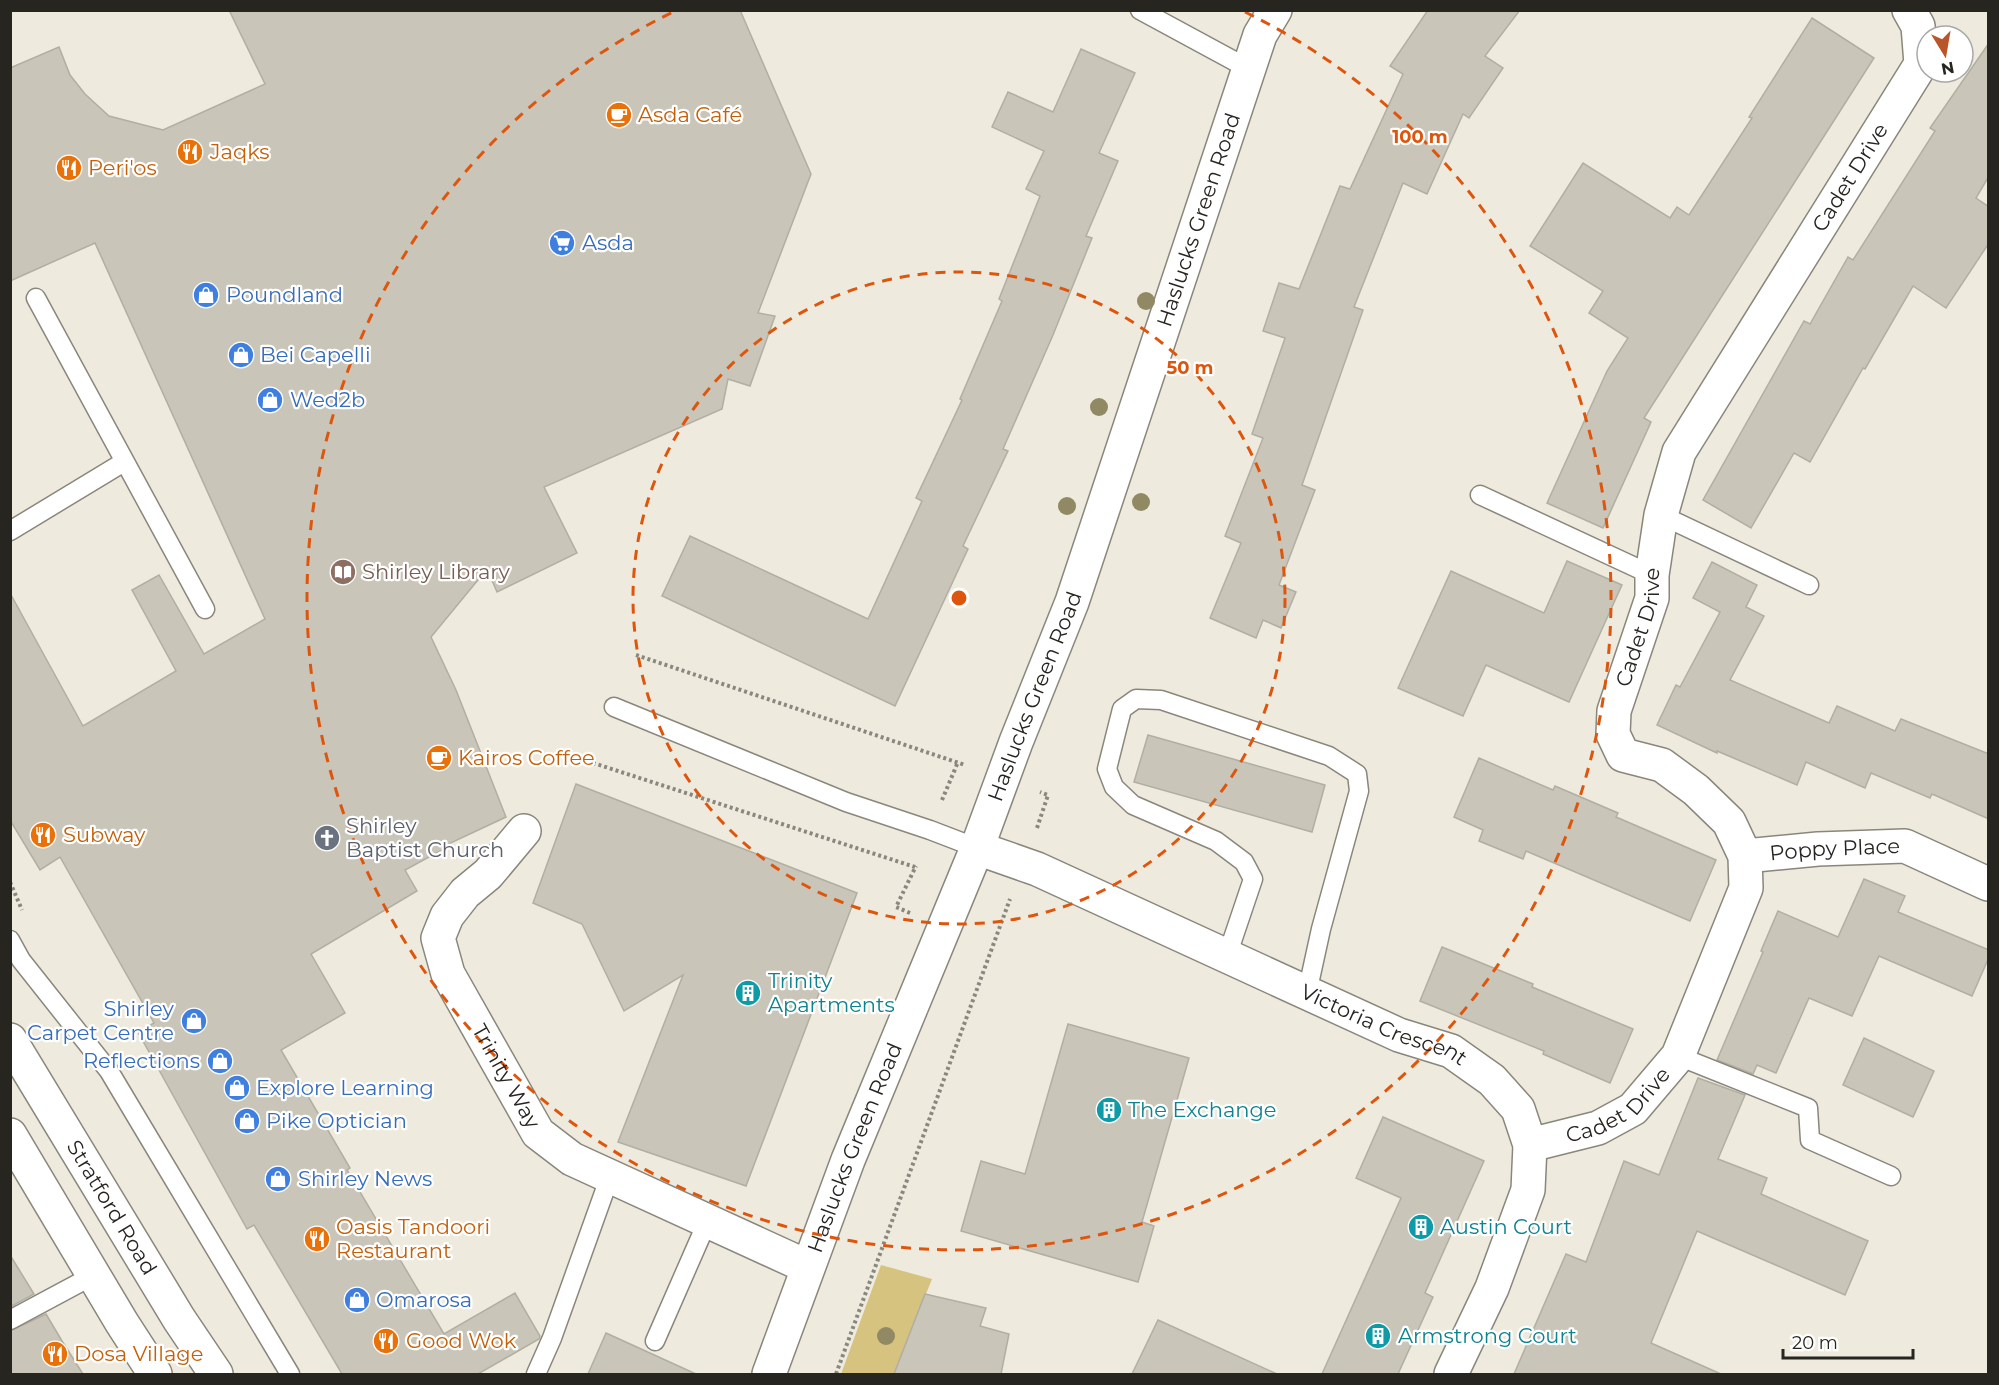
<svg xmlns="http://www.w3.org/2000/svg" width="1999" height="1385" viewBox="0 0 1999 1385" font-family="Montserrat,sans-serif">
	<style>
		.green { fill: #d6c37f }
		.building { fill: #c9c5b9; stroke: #b1aea2; stroke-width: 1.5 }
		.lines { fill: none; stroke-linecap: round; stroke-linejoin: round }
		.lane-casing { stroke: #8a867b; stroke-width: 21 }
		.street-casing { stroke: #8a867b; stroke-width: 36 }
		.secondary-casing { stroke: #8a867b; stroke-width: 36 }
		.highway-casing { stroke: #8a867b; stroke-width: 36 }
		.path { stroke: #89877e; stroke-width: 4; stroke-dasharray: 3 3; stroke-linecap: butt }
		.lane { stroke: #fff; stroke-width: 18 }
		.street { stroke: #fff; stroke-width: 33 }
		.secondary { stroke: #fff; stroke-width: 33 }
		.highway { stroke: #fff; stroke-width: 33 }
		.tree { fill: #918864 }
		.ring { fill: none; stroke: #de560d; stroke-width: 3; stroke-dasharray: 10 8 }
		.labels { text-anchor: middle; stroke-width: 4.5; stroke-linejoin: round; paint-order: stroke }
		.food-label { font-size: 21px; fill: #c56008; stroke: #fff; text-anchor: start }
		.street-label { font-size: 21px; fill: #262520; stroke: #fff }
		.shop-label { font-size: 21px; fill: #366cbe; stroke: #fff; text-anchor: start }
		.education-label { font-size: 21px; fill: #785e54; stroke: #fff; text-anchor: start }
		.worship-label { font-size: 21px; fill: #5b616d; stroke: #fff; text-anchor: start }
		.culture-label { font-size: 21px; fill: #0d838f; stroke: #fff; text-anchor: start }
		.centre { fill: #de560d; stroke: #fff; stroke-width: 3 }
		.ring-label { font-size: 18px; text-anchor: middle; font-weight: bold; fill: #de560d; stroke: #fff; stroke-width: 4.5; stroke-linejoin: round; paint-order: stroke }
	</style>
	<rect width="100%" height="100%" fill="#eeebde"/>
	<path class="green" d="M881,1265L932,1279L894,1374H841Z"/>
	<g class="building">
		<path d="M229,10H740L811,174L758,313L775,316L750,386L728,379L722,409L544,487L577,553L497,592L487,569L431,637L456,690L506,817L444,846L442,850L405,870L417,891L311,954L345,1013L281,1050L350,1168L347,1170L444,1334L515,1293L540,1336L539,1339L478,1374H342L254,1225L247,1229L138,1032L154,1023L60,857L40,870L10,820V593L83,726L176,671L132,590L159,575L204,654L265,619L95,243L10,281V68L59,47L70,75L85,94L109,116L163,130L265,84Z"/>
		<path d="M1428,10H1520L1485,56L1503,68L1469,118L1463,114L1427,194L1403,183L1354,307L1363,310L1302,485L1315,490L1279,585L1296,592L1281,628L1263,620L1256,638L1210,618L1241,543L1225,536L1263,438L1252,434L1285,338L1263,331L1279,283L1299,289L1340,186L1350,189L1403,74L1390,66Z"/>
		<path d="M1812,18L1874,58L1644,418L1651,422L1603,528L1547,503L1607,371L1628,338L1589,313L1603,291L1530,246L1583,163L1670,218L1677,207L1689,215L1752,118L1749,117Z"/>
		<path d="M1989,43V176L1976,198L1989,207V243L1946,308L1913,286L1865,369L1863,368L1810,462L1794,453L1751,528L1703,500L1804,321L1810,324L1848,257L1853,260L1935,131L1930,128Z"/>
		<path d="M1081,49L1135,73L1099,153L1118,161L1086,236L1092,238L1053,335L1003,449L1008,451L963,546L968,549L895,706L662,596L690,536L868,619L922,501L916,498L962,400L960,399L1002,301L999,299L1040,196L1026,189L1044,151L992,127L1008,92L1053,112Z"/>
		<path d="M1567,561L1622,585L1569,702L1486,665L1463,716L1398,688L1451,571L1544,613Z"/>
		<path d="M1712,562L1757,585L1746,607L1764,616L1730,680L1829,723L1837,706L1895,731L1901,719L1989,754V819L1932,794L1930,798L1871,773L1865,788L1806,762L1797,785L1717,751V753L1657,725L1676,685L1680,687L1720,612L1693,598Z"/>
		<path d="M1148,735L1325,785L1312,832L1134,782Z"/>
		<path d="M1479,758L1553,790L1555,786L1618,813L1616,817L1716,860L1690,921L1526,851L1523,859L1479,841L1483,830L1454,817Z"/>
		<path d="M576,784L857,893L746,1186L618,1142L683,975L624,1011L582,924L533,903Z"/>
		<path d="M1864,879L1905,896L1898,912L1989,950V957L1972,996L1879,956L1852,1016L1809,998L1776,1073L1757,1065L1753,1074L1717,1060L1763,952L1761,951L1778,911L1838,937Z"/>
		<path d="M1442,947L1533,984L1532,987L1633,1029L1610,1083L1543,1054L1544,1051L1420,1001Z"/>
		<path d="M1068,1024L1189,1058L1142,1222L1154,1226L1138,1282L961,1231L981,1161L1025,1174Z"/>
		<path d="M1864,1038L1934,1071L1913,1117L1843,1085Z"/>
		<path d="M1698,1078L1745,1095L1718,1159L1767,1178L1761,1194L1868,1241L1845,1295L1697,1231L1651,1343L1721,1374H1514L1566,1254L1586,1262L1624,1161L1659,1175Z"/>
		<path d="M1383,1117L1484,1161L1425,1293L1433,1297L1398,1374H1322L1401,1198L1356,1178Z"/>
		<path d="M10,1255L34,1294L10,1307Z"/>
		<path d="M925,1294L986,1308L980,1326L1009,1334L1001,1374H894Z"/>
		<path d="M46,1314L62,1341L83,1374H10V1331Z"/>
		<path d="M1158,1320L1277,1374H1132Z"/>
		<path d="M606,1333L696,1374H588Z"/>
	</g>
	<g class="lines">
		<g class="lane-casing">
			<g id="lane">
				<path d="M1140,10L1249,69"/>
				<path d="M36,298L205,609"/>
				<path d="M1480,495L1652,575"/>
				<path d="M1661,515L1809,585"/>
				<path d="M10,531L124,462"/>
				<path d="M614,707L846,802L930,830L977,848"/>
				<path d="M10,940L21,960L109,1071L290,1374"/>
				<path d="M1227,956L1253,879L1244,862L1216,841L1133,805L1114,787L1107,769L1122,709L1136,699L1161,700L1329,756L1357,774L1359,791L1321,929L1307,993"/>
				<path d="M1678,1056L1808,1108L1810,1140L1891,1176"/>
				<path d="M10,1320L94,1275"/>
				<path d="M655,1341L708,1220"/>
				<path d="M536,1374L552,1338L610,1176"/>
			</g>
		</g>
		<g class="street-casing">
			<g id="street">
				<path id="s1" d="M524,831L488,874L465,893L447,916L438,938L448,974L538,1133L572,1159L808,1267"/>
				<path id="s2" d="M977,848L1037,869L1399,1035L1451,1051L1492,1080L1518,1109L1530,1145L1528,1190L1492,1288L1451,1374"/>
				<path id="s3" d="M1745,856L1818,849L1905,846L1988,884"/>
				<path id="s4" d="M1530,1145L1598,1128L1633,1109L1678,1056L1746,888L1745,856L1729,822L1696,790L1662,765L1623,755L1613,734L1614,711L1652,598V575L1661,515L1679,452L1921,64L1918,26L1909,10"/>
			</g>
		</g>
		<g class="secondary-casing">
			<g id="secondary">
				<path id="s5" d="M769,1374L848,1160L977,848L1016,742L1072,602L1260,35L1275,10"/>
			</g>
		</g>
		<g class="highway-casing">
			<g id="highway">
				<path id="s6" d="M10,1040L179,1319L216,1374"/>
				<path d="M10,1135L122,1323L155,1374"/>
			</g>
		</g>
		<g class="path">
			<path d="M636,655L965,765"/>
			<path d="M587,761L915,867"/>
			<path d="M942,800L958,762"/>
			<path d="M1037,828L1048,795L1040,792"/>
			<path d="M10,882L22,910"/>
			<path d="M910,913L896,907L916,866"/>
			<path d="M836,1374L1010,899"/>
		</g>
		<use href="#lane" class="lane"/>
		<use href="#street" class="street"/>
		<use href="#secondary" class="secondary"/>
		<use href="#highway" class="highway"/>
	</g>
	<g class="tree">
		<circle cx="1146" cy="301" r="9"/>
		<circle cx="1099" cy="407" r="9"/>
		<circle cx="1141" cy="502" r="9"/>
		<circle cx="1067" cy="506" r="9"/>
		<circle cx="886" cy="1336" r="9"/>
	</g>
	<g class="ring">
		<circle cx="959" cy="598" r="326"/>
		<path d="M1245 12A652 652 0 1 1 673 12"/>
	</g>
	<defs>
		<g id="cafe-disc" transform="scale(1.35)"><circle r="9.5" fill="#e8710a" stroke="#fff"/><path d="M-5.5-4.5H6V0H3Q3 3.5 0 3.5H-2.5Q-5.5 3.5-5.5 0ZM3-3.2v2h1.7v-2ZM-6 4.5H4V6H-6Z" fill="#fff"/></g>
		<g id="restaurant-disc" transform="scale(1.35)"><circle r="9.5" fill="#e8710a" stroke="#fff"/><path d="M-5-6h1v4h1v-4h1v4h1v-4h1v5L-1.5 .5V6h-2V.5L-5-1ZM5-6V6H3V1.5H1.5Q1.5-4 5-6Z" fill="#fff"/></g>
		<g id="supermarket-disc" transform="scale(1.35)"><circle r="9.5" fill="#3f7fe0" stroke="#fff"/><path d="M-6-5.5h2.5l.6 2H6L4.5 2H-2.5L-4.4-4H-6ZM-1.5 3.2a1.3 1.3 0 1 0 .1 0ZM3 3.2a1.3 1.3 0 1 0 .1 0Z" fill="#fff"/></g>
		<g id="shop-disc" transform="scale(1.35)"><circle r="9.5" fill="#3f7fe0" stroke="#fff"/><path d="M-5-2.5h2.3a2.7 3.5 0 0 1 5.4 0H5L5.5 6h-11ZM-1.5-2.5h3a1.5 2.3 0 0 0-3 0Z" fill="#fff"/></g>
		<g id="library-disc" transform="scale(1.35)"><circle r="9.5" fill="#8d6e63" stroke="#fff"/><path d="M-6-4Q-3-5.5-.7-3.5V5Q-3 3-6 4ZM6-4Q3-5.5 .7-3.5V5Q3 3 6 4Z" fill="#fff"/></g>
		<g id="church-disc" transform="scale(1.35)"><circle r="9.5" fill="#6b7280" stroke="#fff"/><path d="M-1.2-6h2.4v3.5h3.3v2.4h-3.3V6h-2.4V-.1h-3.3v-2.4h3.3Z" fill="#fff"/></g>
		<g id="building-disc" transform="scale(1.35)"><circle r="9.5" fill="#0f9aa8" stroke="#fff"/><path d="M-4-6H4V6H1V3H-1V6H-4ZM-2.5-4.3h1.7v1.8h-1.7ZM.8-4.3h1.7v1.8H.8ZM-2.5-1h1.7V.8h-1.7ZM.8-1h1.7V.8H.8Z" fill="#fff"/></g>
	</defs>
	<g fill-rule="evenodd">
		<use href="#cafe-disc" x="619" y="115"/>
		<use href="#restaurant-disc" x="190" y="152"/>
		<use href="#restaurant-disc" x="69" y="168"/>
		<use href="#supermarket-disc" x="562" y="243"/>
		<use href="#shop-disc" x="206" y="295"/>
		<use href="#shop-disc" x="241" y="355"/>
		<use href="#shop-disc" x="270" y="400"/>
		<use href="#library-disc" x="343" y="572"/>
		<use href="#cafe-disc" x="439" y="758"/>
		<use href="#restaurant-disc" x="43" y="835"/>
		<use href="#church-disc" x="327" y="838"/>
		<use href="#building-disc" x="748" y="993"/>
		<use href="#shop-disc" x="194" y="1021"/>
		<use href="#shop-disc" x="220" y="1061"/>
		<use href="#shop-disc" x="237" y="1088"/>
		<use href="#building-disc" x="1109" y="1110"/>
		<use href="#shop-disc" x="247" y="1121"/>
		<use href="#shop-disc" x="278" y="1179"/>
		<use href="#building-disc" x="1421" y="1227"/>
		<use href="#restaurant-disc" x="317" y="1239"/>
		<use href="#shop-disc" x="357" y="1300"/>
		<use href="#building-disc" x="1378" y="1336"/>
		<use href="#restaurant-disc" x="386" y="1341"/>
		<use href="#restaurant-disc" x="55" y="1354"/>
	</g>
	<g class="labels">
		<g class="food-label">
			<text x="638" y="122">Asda Café</text>
			<text x="210" y="159">Jaqks</text>
			<text x="88" y="175">Peri'os</text>
			<text x="458" y="765">Kairos Coffee</text>
			<text x="63" y="842">Subway</text>
			<text x="336" y="1234">Oasis Tandoori<tspan x="336" dy="24">Restaurant</tspan></text>
			<text x="406" y="1348">Good Wok</text>
			<text x="74" y="1361">Dosa Village</text>
		</g>
		<g class="street-label">
			<text dy="7" stroke="none"><textPath href="#s4" startOffset="1197">Cadet Drive</textPath></text>
			<text dy="7" stroke="none"><textPath href="#s5" startOffset="1232">Haslucks Green Road</textPath></text>
			<text dy="7" stroke="none"><textPath href="#s4" startOffset="693">Cadet Drive</textPath></text>
			<text dy="7" stroke="none"><textPath href="#s5" startOffset="728">Haslucks Green Road</textPath></text>
			<text dy="7" stroke="none"><textPath href="#s3" startOffset="90">Poppy Place</textPath></text>
			<text dy="7" stroke="none"><textPath href="#s2" startOffset="444">Victoria Crescent</textPath></text>
			<text dy="7" stroke="none"><textPath href="#s1" startOffset="294">Trinity Way</textPath></text>
			<text dy="7" stroke="none"><textPath href="#s4" startOffset="99">Cadet Drive</textPath></text>
			<text dy="7" stroke="none"><textPath href="#s5" startOffset="242">Haslucks Green Road</textPath></text>
			<text dy="7" stroke="none"><textPath href="#s6" startOffset="196">Stratford Road</textPath></text>
		</g>
		<g class="shop-label">
			<text x="582" y="250">Asda</text>
			<text x="226" y="302">Poundland</text>
			<text x="260" y="362">Bei Capelli</text>
			<text x="290" y="407">Wed2b</text>
			<text x="174" y="1016" text-anchor="end">Shirley<tspan x="174" dy="24">Carpet Centre</tspan></text>
			<text x="200" y="1068" text-anchor="end">Reflections</text>
			<text x="256" y="1095">Explore Learning</text>
			<text x="266" y="1128">Pike Optician</text>
			<text x="298" y="1186">Shirley News</text>
			<text x="376" y="1307">Omarosa</text>
		</g>
		<g class="education-label">
			<text x="362" y="579">Shirley Library</text>
		</g>
		<g class="worship-label">
			<text x="346" y="833">Shirley<tspan x="346" dy="24">Baptist Church</tspan></text>
		</g>
		<g class="culture-label">
			<text x="768" y="988">Trinity<tspan x="768" dy="24">Apartments</tspan></text>
			<text x="1128" y="1117">The Exchange</text>
			<text x="1440" y="1234">Austin Court</text>
			<text x="1398" y="1343">Armstrong Court</text>
		</g>
	</g>
	<circle cx="959" cy="598" r="9" class="centre"/>
	<g class="ring-label">
		<text x="1420" y="143">100 m</text>
		<text x="1190" y="374">50 m</text>
	</g>
	<rect width="1999" height="1385" fill="none" stroke="#262520" stroke-width="24"/>
	<g transform="translate(1945 54) rotate(169)"><circle r="28" fill="#ffffff" stroke="#a8a8a6" stroke-width="1.5"/>
	<path d="M0-4.5L10 22L0 15L-10 22Z" fill="#ba5429"/>
	<text y="-9" font-size="16" font-weight="bold" text-anchor="middle" fill="#262520">N</text>
	</g>
	<path d="M1783 1349v9h130v-9" fill="none" stroke="#262520" stroke-width="3"/>
	<text x="1792" y="1349" font-size="18" fill="#262520" stroke="#ffffff" stroke-width="4.5" paint-order="stroke">20 m</text>
</svg>
